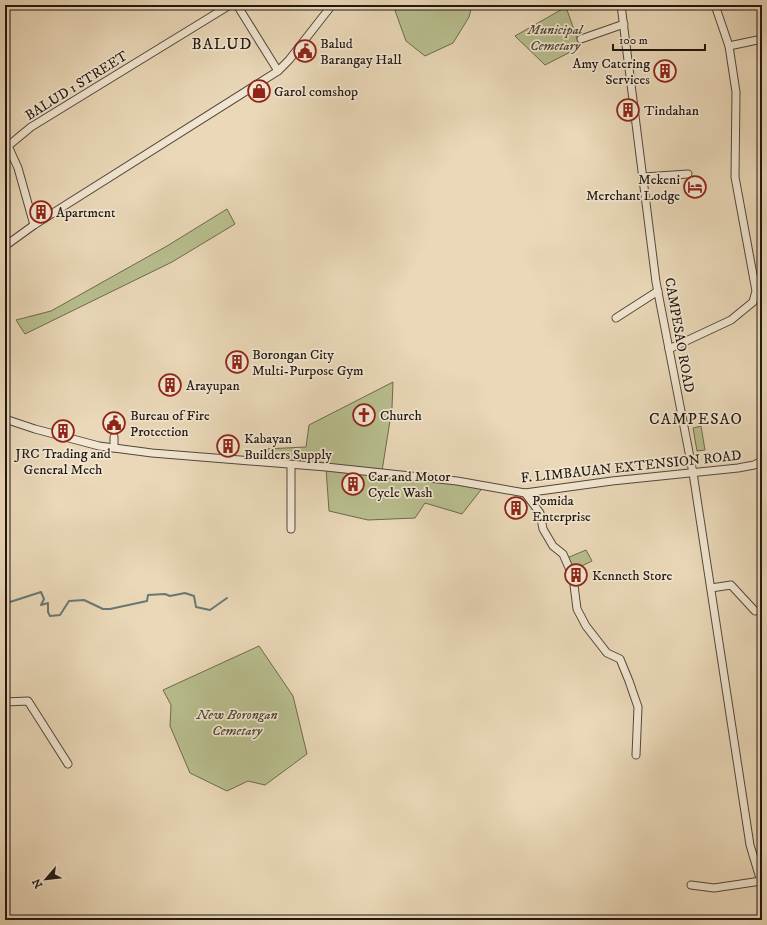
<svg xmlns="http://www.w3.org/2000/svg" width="767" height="925" viewBox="0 0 767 925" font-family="'IM FELL DW Pica',serif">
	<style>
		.green { fill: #b8be8e; stroke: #6c6a4f }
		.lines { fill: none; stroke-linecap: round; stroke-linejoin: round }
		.stream { stroke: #697873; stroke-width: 2 }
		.minor-casing { stroke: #53463a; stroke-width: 9 }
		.minor { stroke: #f1e6d1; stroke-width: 7 }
		.labels { text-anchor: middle; stroke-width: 3.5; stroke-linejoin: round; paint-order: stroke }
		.park-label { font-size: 14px; font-style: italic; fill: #4e4836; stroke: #f1e6d1 }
		.poi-label { font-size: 14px; fill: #211610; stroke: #f1e6d1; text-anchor: start }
		.street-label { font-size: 14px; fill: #211610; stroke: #f1e6d1 }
		.quarter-label { font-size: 16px; letter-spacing: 1px; fill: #211610; stroke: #f1e6d1 }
	</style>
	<rect width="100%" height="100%" fill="#ead8b8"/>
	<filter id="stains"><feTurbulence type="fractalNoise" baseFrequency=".005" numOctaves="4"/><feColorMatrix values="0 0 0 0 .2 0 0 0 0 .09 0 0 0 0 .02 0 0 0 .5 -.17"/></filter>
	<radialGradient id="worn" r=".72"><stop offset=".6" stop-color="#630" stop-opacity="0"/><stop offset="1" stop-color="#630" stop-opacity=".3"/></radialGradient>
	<g class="green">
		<path d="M393,5H472L469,17L453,43L425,56L406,41Z"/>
		<path d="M566,7L580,47L545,65L515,36Z"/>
		<path d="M227,209L235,224L172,262L25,334L16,320L51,311L167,246Z"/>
		<path d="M393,382L392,408L382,471L254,459L264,449L306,447L309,425Z"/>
		<path d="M701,426L705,450L697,451L693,428Z"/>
		<path d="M326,468L484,486L462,514L425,503L415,518L368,520L329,511Z"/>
		<path d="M586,550L592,561L573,570L567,558Z"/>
		<path d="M259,646L293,696L307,754L265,785L248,781L227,791L190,773L170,726L171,705L163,690Z"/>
	</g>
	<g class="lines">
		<path class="stream" d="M5,607L10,602L41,592L44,599L41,605L48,603V612L50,616L60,615L69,601L84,600L103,609H110L147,601L148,595L165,594L170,596L185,593L194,596L196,607L210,610L227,598"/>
		<g class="minor-casing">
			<g id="minor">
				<path d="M237,5L278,71"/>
				<path d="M621,5L656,282L693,473L750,845L762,885"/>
				<path d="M581,39L624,24"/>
				<path d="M729,46L762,39"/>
				<path d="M644,177L688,174"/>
				<path d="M34,225L18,168L8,146L31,127L230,5"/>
				<path d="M5,246L34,225L278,71L289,60L332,5"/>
				<path d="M616,318L658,291"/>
				<path d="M669,349L731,320L753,302L756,291L735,177L736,92L729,46L715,5"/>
				<path d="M5,419L35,429L99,446L152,453L326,467L457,481L525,493L612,481L738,468L754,465L762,461"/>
				<path d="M114,448V437"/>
				<path d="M291,465V529"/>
				<path d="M525,493L540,513L543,529L553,546L563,554L573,577L577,609L586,626L607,653L620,659L629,681L638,707L636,755"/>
				<path d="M711,588L731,585L755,611"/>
				<path d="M5,702L28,701L68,764"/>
				<path d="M691,885L714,888L761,881"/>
			</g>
		</g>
		<use href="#minor" class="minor"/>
	</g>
	<defs>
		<g id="civic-ring" transform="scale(1.15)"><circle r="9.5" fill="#f1e6d1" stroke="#8f2418" stroke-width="1.5"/><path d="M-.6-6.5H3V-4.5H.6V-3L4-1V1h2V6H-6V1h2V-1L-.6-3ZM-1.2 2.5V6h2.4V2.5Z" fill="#8f2418"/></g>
		<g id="building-ring" transform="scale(1.15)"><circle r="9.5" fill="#f1e6d1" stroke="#8f2418" stroke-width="1.5"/><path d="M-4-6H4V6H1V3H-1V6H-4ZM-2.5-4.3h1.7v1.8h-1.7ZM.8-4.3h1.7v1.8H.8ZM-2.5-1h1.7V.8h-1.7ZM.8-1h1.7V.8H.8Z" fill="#8f2418"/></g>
		<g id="shop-ring" transform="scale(1.15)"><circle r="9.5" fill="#f1e6d1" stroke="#8f2418" stroke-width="1.5"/><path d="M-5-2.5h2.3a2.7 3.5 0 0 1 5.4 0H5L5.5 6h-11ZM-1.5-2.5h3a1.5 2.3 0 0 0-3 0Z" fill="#8f2418"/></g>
		<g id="hotel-ring" transform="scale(1.15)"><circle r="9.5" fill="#f1e6d1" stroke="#8f2418" stroke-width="1.5"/><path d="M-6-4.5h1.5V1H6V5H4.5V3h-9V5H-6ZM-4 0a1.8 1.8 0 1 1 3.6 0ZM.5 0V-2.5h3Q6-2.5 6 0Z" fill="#8f2418"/></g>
		<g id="church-ring" transform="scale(1.15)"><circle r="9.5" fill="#f1e6d1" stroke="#8f2418" stroke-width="1.5"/><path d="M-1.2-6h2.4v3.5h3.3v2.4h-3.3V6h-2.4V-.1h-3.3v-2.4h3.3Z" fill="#8f2418"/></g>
	</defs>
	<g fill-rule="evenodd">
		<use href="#civic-ring" x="305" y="51"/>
		<use href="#building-ring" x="665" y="71"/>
		<use href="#shop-ring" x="259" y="91"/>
		<use href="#building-ring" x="628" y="110"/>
		<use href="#hotel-ring" x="695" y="187"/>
		<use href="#building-ring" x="41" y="212"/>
		<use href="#building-ring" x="237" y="362"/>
		<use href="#building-ring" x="170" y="385"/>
		<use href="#church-ring" x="364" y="415"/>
		<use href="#civic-ring" x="114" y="423"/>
		<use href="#building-ring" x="63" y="431"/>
		<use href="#building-ring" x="228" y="446"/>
		<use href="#building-ring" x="353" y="484"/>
		<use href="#building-ring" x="516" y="508"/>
		<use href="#building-ring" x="576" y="575"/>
	</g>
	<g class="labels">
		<g class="park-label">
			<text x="555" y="34">Municipal<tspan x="555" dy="16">Cemetary</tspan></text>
			<text x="237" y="719">New Borongan<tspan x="237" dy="16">Cemetary</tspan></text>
		</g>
		<g class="poi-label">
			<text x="320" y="48">Balud<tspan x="320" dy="16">Barangay Hall</tspan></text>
			<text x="650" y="68" text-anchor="end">Amy Catering<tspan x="650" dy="16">Services</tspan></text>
			<text x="274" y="96">Garol comshop</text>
			<text x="644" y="115">Tindahan</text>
			<text x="680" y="184" text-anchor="end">Mekeni<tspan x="680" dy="16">Merchant Lodge</tspan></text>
			<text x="56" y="217">Apartment</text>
			<text x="252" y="359">Borongan City<tspan x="252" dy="16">Multi-Purpose Gym</tspan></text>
			<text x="186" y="390">Arayupan</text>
			<text x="130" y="420">Bureau of Fire<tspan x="130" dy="16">Protection</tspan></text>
			<text x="380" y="420">Church</text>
			<text x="244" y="443">Kabayan<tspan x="244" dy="16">Builders Supply</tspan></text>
			<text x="63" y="458" text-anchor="middle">JRC Trading and<tspan x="63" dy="16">General Mech</tspan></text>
			<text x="368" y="481">Car and Motor<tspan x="368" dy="16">Cycle Wash</tspan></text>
			<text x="532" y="505">Pomida<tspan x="532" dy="16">Enterprise</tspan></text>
			<text x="592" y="580">Kenneth Store</text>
		</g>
		<g class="street-label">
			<text transform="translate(76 85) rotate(-32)" y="5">BALUD 1 STREET</text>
			<text transform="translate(680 335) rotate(80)" y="5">CAMPESAO ROAD</text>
			<text transform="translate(631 466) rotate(-6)" y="5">F. LIMBAUAN EXTENSION ROAD</text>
		</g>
		<g class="quarter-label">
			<text x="222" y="49">BALUD</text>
			<text x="696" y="424">CAMPESAO</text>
		</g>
	</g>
	<rect width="767" height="925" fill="none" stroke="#ead8b8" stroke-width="20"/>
	<rect x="6" y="6" width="755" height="913" fill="none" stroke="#211610" stroke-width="2"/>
	<rect x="10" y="10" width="747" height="905" fill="none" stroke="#211610"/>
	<g transform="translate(46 879) rotate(242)" stroke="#f1e6d1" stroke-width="3" paint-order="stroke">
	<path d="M0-3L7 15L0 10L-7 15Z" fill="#211610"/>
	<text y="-6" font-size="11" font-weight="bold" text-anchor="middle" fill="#211610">N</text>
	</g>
	<path d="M613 44v6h92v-6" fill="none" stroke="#211610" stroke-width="2"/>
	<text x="619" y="44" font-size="12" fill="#211610" stroke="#f1e6d1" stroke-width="3" paint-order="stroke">100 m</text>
	<rect width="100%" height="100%" filter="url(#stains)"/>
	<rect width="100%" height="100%" fill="url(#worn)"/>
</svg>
